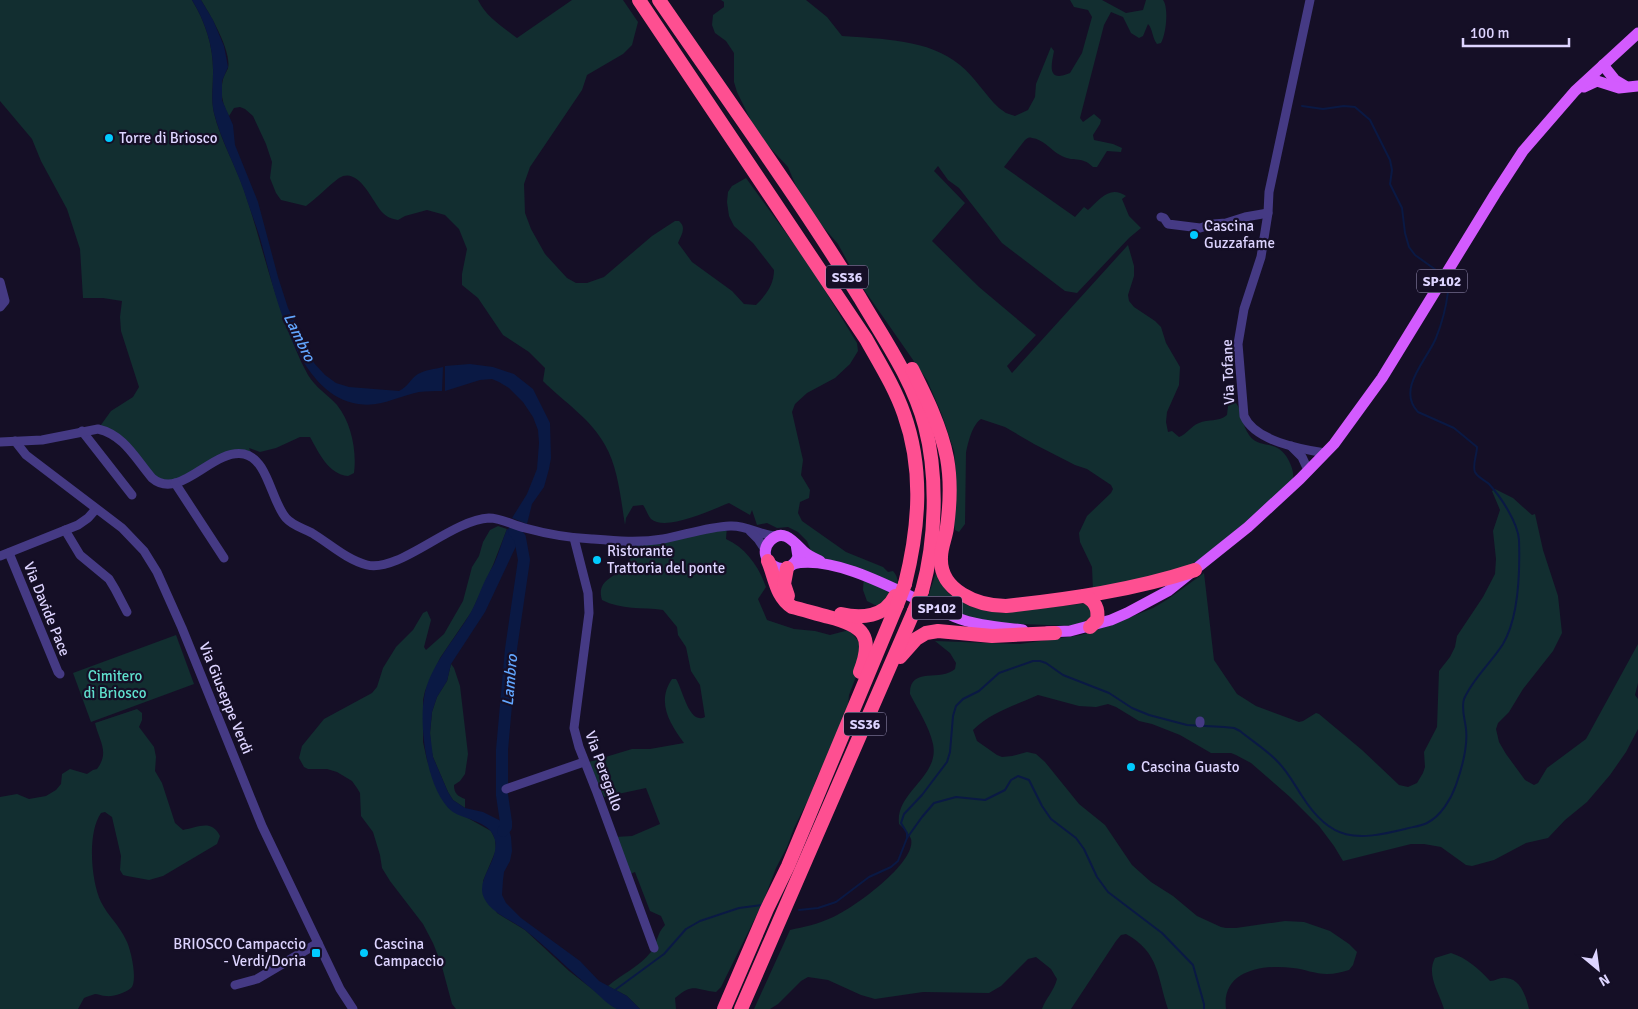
<svg xmlns="http://www.w3.org/2000/svg" width="1638" height="1009" viewBox="0 0 1638 1009" font-family="Signika,sans-serif">
	<style>
		.green { fill: #122e30 }
		.water { fill: #0a1944 }
		.lines { fill: none; stroke-linecap: round; stroke-linejoin: round }
		.stream { stroke: #0a1944; stroke-width: 2 }
		.river { stroke: #0a1944; stroke-width: 12 }
		.minor { stroke: #453a84; stroke-width: 9 }
		.major { stroke: #d35bfe; stroke-width: 11 }
		.highway { stroke: #fe4f91; stroke-width: 14 }
		.highway-bridge { stroke: #fe4f91; stroke-width: 14 }
		.poi-dot { fill: #01cafe; stroke: #150f26; stroke-width: 2 }
		.labels { text-anchor: middle; stroke-width: 4.5; stroke-linejoin: round; paint-order: stroke }
		.shield { fill: #150f26; stroke: #a199be; stroke-width: 1 }
		.shield-label { font-size: 14px; font-weight: bold; fill: #ddd4ff }
		.poi-label { font-size: 15px; fill: #ddd4ff; stroke: #150f26; text-anchor: start }
		.street-label { font-size: 15px; fill: #ddd4ff; stroke: #150f26 }
		.park-label { font-size: 15px; fill: #5fdfcd; stroke: #150f26 }
		.water-label { font-size: 16px; font-style: italic; fill: #62a6fe; stroke: #150f26 }
	</style>
	<rect width="100%" height="100%" fill="#150f26"/>
	<g class="green">
		<path d="M0,0H192C206,23 214,48 213,75C213,87 211,100 214,113C220,139 235,164 244,190C259,234 269,280 286,323C292,341 299,359 308,375C315,387 328,395 337,405C351,422 357,451 354,473L348,476C328,474 319,453 310,437H300L276,448L260,452L249,448L254,459L240,454L163,485L122,442L98,429L111,411L133,397L139,387L121,331L120,317L122,301L103,298H83L80,249L67,209L41,161L32,139L0,101Z"/>
		<path d="M201,0H478C486,17 503,27 517,38L572,0H623L638,22L632,45L623,54L587,75L582,90L530,167L524,184L525,213L531,229L545,254L567,278L576,283H587L604,277L652,236L675,221H679C687,228 681,235 678,243L692,262L732,291L744,304L756,305C767,294 774,284 774,270L753,243L734,226L729,216L727,202L728,192L732,186L746,178L810,266L857,343L858,351L850,364L835,378L807,393L795,404L792,412L803,460L801,475L810,490L809,498L800,502L798,513L802,521L846,552L883,567L888,572L893,571C900,578 899,590 892,598C889,602 881,604 877,606L867,601L863,590L864,573L818,556L811,551L807,541L798,532L788,527L777,528L767,523L757,525L752,510L750,515L729,503C713,509 666,532 651,519C648,516 646,509 643,505L633,506L626,518L625,525C621,500 618,467 605,445C591,419 564,402 543,381L545,368L529,352L503,335L478,298L462,285V274L467,249L459,229L445,215L427,210L405,216L398,220C392,219 386,217 381,211C372,200 358,166 339,178C327,187 317,198 306,206L281,200L276,193L270,178L272,162L266,144L253,116L245,109L240,107L234,108L229,116C222,104 220,92 223,79C224,75 227,71 228,68C232,52 210,14 201,0Z"/>
		<path d="M721,0H806L827,17L842,36C881,39 929,39 960,65C975,77 985,95 999,108L1006,113L1015,116L1028,110L1035,97L1036,84L1051,47L1054,51C1051,66 1047,83 1070,73L1082,53L1092,17L1088,10L1074,7L1070,0H1102L1126,13L1143,10L1146,0H1163C1169,8 1166,34 1161,43L1157,44C1152,38 1153,29 1148,24L1143,36L1139,38L1131,33L1123,17L1111,12L1104,25L1080,118L1083,122L1094,114L1101,120L1100,124L1093,135L1094,140L1113,144L1122,148L1121,152L1107,151L1097,167H1093C1081,155 1073,163 1060,155C1051,150 1043,139 1032,138C1028,137 1028,138 1025,140L1004,167L1075,217L1084,207L1088,210C1100,199 1110,185 1126,196L1122,199L1129,216L1141,228L1129,238L1077,293L1065,291L1002,243L959,188L948,180L938,166L934,171L965,203L932,241L979,287L1036,335L1007,366L1012,373L1128,245L1134,266V276L1128,295L1129,301L1134,307L1155,321L1161,327L1166,343L1180,367L1179,385L1167,412L1166,422L1168,432L1172,431L1179,437C1187,434 1191,426 1199,423C1208,419 1219,422 1227,415L1228,406L1231,402L1236,403C1242,411 1242,425 1249,435C1260,451 1277,437 1289,461C1292,467 1294,473 1293,480C1259,510 1226,546 1185,568L1093,590L1092,567L1080,542L1079,533L1087,516L1111,493L1113,489L1111,485L1087,469L1075,465L1034,444L1005,427L981,419C972,425 968,443 966,453L965,524L959,532L955,530L952,516L953,487L956,474L954,451L942,415L927,380L858,281L838,244L810,212L798,191L788,167L758,135L737,92L734,82V53L726,41L715,33L712,25L713,15L724,7V2Z"/>
		<path d="M1495,489L1513,498L1532,515L1535,514L1543,550L1558,596L1562,633L1553,651L1523,689L1509,712L1498,723L1496,729L1499,742L1506,754L1525,780L1534,785L1538,783L1547,768L1586,739L1638,644V683L1635,695L1638,699V729L1626,752L1610,775L1587,802L1565,820L1548,838L1526,843L1494,860L1472,866L1466,865L1441,847L1424,844H1411L1343,861L1334,846L1319,826L1290,797L1251,763L1236,755L1231,753H1211L1180,735L1152,724L1139,721L1116,707L1108,704L1096,707L1079,706L1038,695C1016,705 991,712 973,730L977,741L997,755L1002,757L1012,756L1027,752L1036,754L1045,762L1079,804L1105,825L1132,865L1151,882L1173,896L1197,916L1221,927L1226,928H1236L1285,921L1304,922L1330,931L1349,944L1357,952L1353,965L1349,970C1342,972 1335,974 1327,974C1315,974 1304,969 1293,968C1264,964 1221,970 1226,1009H1168C1157,977 1160,953 1126,934L1121,935L1116,941L1071,1009H1042C1046,998 1054,991 1057,979L1051,969L1036,957L1028,959L1001,986L989,993L923,992L875,999L861,995L828,980L808,977L801,981L778,1004L770,1009H754L790,930C804,927 818,924 831,918C851,910 917,863 911,839C909,833 903,828 899,824C895,792 940,777 933,744C929,726 918,710 910,694C909,666 941,682 955,669L956,663L950,653L935,641L1020,644L1081,635L1111,625L1153,608L1168,599L1204,573L1214,660L1237,694L1256,706L1299,722L1303,721L1316,713L1319,714L1362,750L1399,785L1408,787L1417,783L1423,773L1425,767L1424,752L1437,727L1439,671L1450,657L1455,647L1457,636L1483,597L1495,574L1496,559L1493,531L1500,510L1492,491Z"/>
		<path d="M498,526L507,529L493,565L472,611L440,658L425,691L423,700V742L427,760L441,797L448,807L491,831L495,839L496,850L483,881L497,913L525,930L569,971L618,1009H456L452,1004L441,963L433,943L423,924L390,881L382,868L380,855L373,832L361,816L360,793L357,788L352,781L337,772L327,769H308L304,767L299,758L302,746L324,719L372,693L377,687L383,668L396,647L413,630L423,613L427,611L431,620L424,647L426,650L444,634L463,601L472,567L479,556L483,542L490,530Z"/>
		<path d="M727,526L726,539C746,548 759,567 766,587L758,599L767,620L794,629L815,631L830,635L849,630L860,643L857,674L849,695L848,706L828,756L816,779L811,794L794,828L787,847L776,868L763,902L721,987L716,992C695,990 694,982 675,998L676,1009H640L627,996L608,986C623,973 638,968 651,952C658,943 656,934 665,925L661,916L650,911L635,872L630,874L615,837L632,836L660,824L646,788L604,797L589,762L632,749H650L684,743C670,724 656,702 672,679H676C683,690 689,725 705,717L700,685L691,671L686,647L678,635L677,627L663,610C642,607 621,610 602,600C596,580 614,578 625,567C631,560 633,551 635,542Z"/>
		<path d="M937,569L948,593L969,606L984,610L1002,613L1088,603L1092,612V618L1072,626L996,623L969,618L927,600Z"/>
		<path d="M176,635L194,684L91,722L73,673Z"/>
		<path d="M451,664L454,668L460,686L468,754L465,774L460,781L454,785C454,794 458,796 465,799V808L453,800L448,792L433,757L431,748L430,733L432,712L437,697L447,681Z"/>
		<path d="M137,709L142,713V720L139,727L154,747L156,757L155,771L162,783L175,823L183,830C198,827 212,819 220,836L217,844L163,876L149,880L127,876L123,875L120,870L121,856L112,817L105,812L101,813C87,833 91,881 101,902C108,916 120,926 126,940C131,949 138,981 131,988C125,993 113,997 106,996C102,996 98,994 95,994C91,995 87,997 84,998L78,1009H0V797L17,794L29,799L46,796L56,790L61,784L62,774L70,769L87,774L93,770L97,769C110,752 99,741 95,723Z"/>
		<path d="M1451,953C1467,958 1479,969 1490,981C1496,981 1500,977 1506,978C1521,979 1526,997 1529,1009H1444C1439,992 1426,975 1435,958Z"/>
	</g>
	<g class="water">
		<path d="M192,0H201L213,20L224,46L228,67L222,81V100L233,125L235,145L258,202L278,277L288,308L301,334L307,342L314,363L325,375L336,383L349,387L399,391C408,387 410,379 418,374C425,370 435,369 443,367L442,391C435,391 426,391 419,392C395,397 379,409 353,403C293,388 274,288 260,238C255,222 249,207 244,191C235,165 221,140 214,113C211,101 213,88 213,75C214,48 206,23 192,0Z"/>
		<path d="M470,364L493,367L514,374L533,389L550,423L551,458L549,469L544,487L532,504L527,524L512,518L527,494L537,469L539,443L538,430L533,417L523,402L509,388L499,382L492,379L480,380L445,391V366Z"/>
		<path d="M507,529L524,534L517,544L485,612L451,664L447,681L437,697L432,712L430,733L433,757L448,792L453,800L465,808L483,812L501,821L508,827L511,837L512,851L510,861L504,872L503,880L502,895L506,903L521,918L580,961L599,981L627,996L640,1009C634,1009 624,1009 617,1009C609,1006 600,996 593,990C570,971 549,949 525,930C512,920 492,914 484,898C474,877 506,856 492,833C485,821 464,819 453,812C427,793 419,727 424,698C429,666 455,640 471,612C476,603 479,594 483,585C486,578 490,571 494,564C499,553 502,541 507,529Z"/>
	</g>
	<g class="lines">
		<g class="stream">
			<path d="M1302,106L1323,109L1344,106L1355,107L1370,120L1390,160L1392,170L1390,184L1402,208L1405,233L1409,247L1415,255L1436,270"/>
			<path d="M907,838V833L901,823L904,814L922,795L947,762L950,752L953,716L956,706L963,699L979,691L999,673L1033,661H1040L1046,663L1063,675L1109,693L1132,708L1149,715L1187,725L1224,727L1234,728L1240,731C1252,741 1267,750 1278,762C1288,772 1294,784 1302,796C1331,842 1356,841 1405,829C1412,827 1421,826 1427,823C1441,816 1451,799 1456,785C1462,768 1468,747 1466,729C1465,719 1461,709 1464,699C1473,678 1491,663 1503,644C1519,617 1520,571 1519,540C1518,523 1501,497 1489,484C1485,480 1478,478 1475,472C1472,465 1477,455 1477,447L1454,428L1418,412C1396,389 1427,360 1436,338C1442,323 1446,308 1448,292"/>
			<path d="M799,910L818,908L836,902L869,877L891,867L898,861L907,838L922,817L934,803L956,797L985,800L1005,790L1011,780L1018,776L1029,780L1042,806L1051,819L1076,838L1084,849L1097,877L1108,892L1162,933L1193,965L1204,1004V1009"/>
			<path d="M615,990L664,954L686,929L700,921L739,908L762,905"/>
		</g>
		<path class="river" d="M503,831L506,827V822L502,795V750L511,649L524,560L520,538L514,531"/>
		<g class="minor">
			<path d="M1310,0L1269,192L1268,213L1261,257L1244,309L1238,344L1244,416C1255,441 1300,449 1325,453"/>
			<path d="M1161,217L1164,218L1168,224L1200,228L1213,224L1226,223L1245,217L1268,213"/>
			<path d="M0,282L5,301L0,307"/>
			<path d="M82,431L132,495"/>
			<path d="M15,441L26,455L122,528L144,551L157,572L182,628L262,826L340,989L353,1009"/>
			<path d="M0,442L42,440L98,429C124,435 135,458 152,478C180,502 212,448 244,454C268,459 271,501 286,518C293,526 303,528 312,533C330,544 347,560 367,565C399,573 451,520 489,518C501,518 513,525 525,528C547,534 569,538 592,539C616,541 639,543 663,539C685,535 707,527 730,526C748,525 760,536 777,536"/>
			<path d="M1291,446L1302,457L1308,470"/>
			<path d="M175,483L224,558"/>
			<path d="M65,530L80,555L109,579L115,589L127,612"/>
			<path d="M750,531L758,539L766,551"/>
			<path d="M574,538L588,593L589,613L574,728L579,747L596,790L654,948"/>
			<path d="M9,553L58,672L60,674"/>
			<path d="M0,556L78,525L88,518L96,509"/>
			<path d="M1200,723V721"/>
			<path d="M506,789L584,762"/>
			<path d="M235,985L257,979L318,943"/>
		</g>
		<g class="major">
			<path d="M1603,65L1615,80L1625,86"/>
			<path d="M1584,87L1597,81L1619,88L1638,86"/>
			<path d="M796,544L798,557C786,583 753,559 770,541C783,527 794,542 803,551C808,556 813,558 820,561"/>
			<path d="M793,564C839,553 913,600 955,617C977,626 1000,627 1023,630"/>
			<path d="M1047,632L1070,631L1111,620L1127,613L1168,591L1248,527L1300,479L1334,444L1382,378L1495,194L1523,151L1575,91L1638,33"/>
		</g>
		<g class="highway">
			<path d="M639,0L866,339C880,364 895,388 904,414C924,470 919,528 905,584"/>
			<path d="M659,0C727,99 797,196 860,298C884,339 913,380 925,426C938,476 936,541 922,591"/>
			<path d="M912,369C926,397 941,427 947,458C951,480 950,505 947,527C946,537 941,547 941,557C939,591 978,606 1006,606C1070,599 1134,590 1195,570"/>
			<path d="M768,561C775,577 776,597 792,607C804,610 817,614 829,617C864,626 874,636 860,672"/>
			<path d="M787,568L784,584L788,596"/>
			<path d="M1084,596C1095,600 1099,609 1097,620L1090,627"/>
			<path d="M841,614C861,619 885,617 895,596"/>
			<path d="M900,657L916,639L926,633L938,631L992,636L1055,633"/>
			<path d="M724,1009L767,909L788,866L897,605"/>
			<path d="M741,1009L914,611"/>
		</g>
		<g class="highway-bridge">
			<path d="M897,605L905,584"/>
			<path d="M914,611L922,591"/>
		</g>
	</g>
	<g class="poi-dot">
		<circle cx="109" cy="138" r="5"/>
		<circle cx="1194" cy="235" r="5"/>
		<circle cx="597" cy="560" r="5"/>
		<circle cx="1131" cy="767" r="5"/>
		<rect x="311" y="948" width="10" height="10" rx="2.5"/>
		<circle cx="364" cy="953" r="5"/>
	</g>
	<g class="labels">
		<g class="shield">
			<rect x="826" y="265.5" width="42" height="23" rx="4"/>
			<rect x="1417" y="269.5" width="50" height="23" rx="4"/>
			<rect x="912" y="596.5" width="50" height="23" rx="4"/>
			<rect x="844" y="712.5" width="42" height="23" rx="4"/>
		</g>
		<g class="shield-label">
			<text x="847" y="282">SS36</text>
			<text x="1442" y="286">SP102</text>
			<text x="937" y="613">SP102</text>
			<text x="865" y="729">SS36</text>
		</g>
		<g class="poi-label">
			<text x="119" y="143">Torre di Briosco</text>
			<text x="1204" y="231">Cascina<tspan x="1204" dy="17">Guzzafame</tspan></text>
			<text x="607" y="556">Ristorante<tspan x="607" dy="17">Trattoria del ponte</tspan></text>
			<text x="1141" y="772">Cascina Guasto</text>
			<text x="306" y="949" text-anchor="end">BRIOSCO Campaccio<tspan x="306" dy="17">- Verdi/Doria</tspan></text>
			<text x="374" y="949">Cascina<tspan x="374" dy="17">Campaccio</tspan></text>
		</g>
		<g class="street-label">
			<text transform="translate(1228 372) rotate(-92)" y="5">Via Tofane</text>
			<text transform="translate(47 609) rotate(68)" y="5">Via Davide Pace</text>
			<text transform="translate(226 698) rotate(68)" y="5">Via Giuseppe Verdi</text>
			<text transform="translate(604 771) rotate(70)" y="5">Via Peregallo</text>
		</g>
		<g class="park-label">
			<text x="115" y="681">Cimitero<tspan x="115" dy="17">di Briosco</tspan></text>
		</g>
		<g class="water-label">
			<text transform="translate(300 337) rotate(64)" y="6">Lambro</text>
			<text transform="translate(509 680) rotate(-85)" y="6">Lambro</text>
		</g>
	</g>
	<g transform="translate(1598 969) rotate(151)" stroke="#150f26" stroke-width="4" paint-order="stroke">
	<path d="M0-4L9 19L0 12L-9 19Z" fill="#ddd4ff"/>
	<text y="-8" font-size="14" font-weight="bold" text-anchor="middle" fill="#ddd4ff">N</text>
	</g>
	<path d="M1463 38v8h106v-8" fill="none" stroke="#ddd4ff" stroke-width="2.5"/>
	<text x="1470" y="38" font-size="15" fill="#ddd4ff" stroke="#150f26" stroke-width="4" paint-order="stroke">100 m</text>
</svg>
